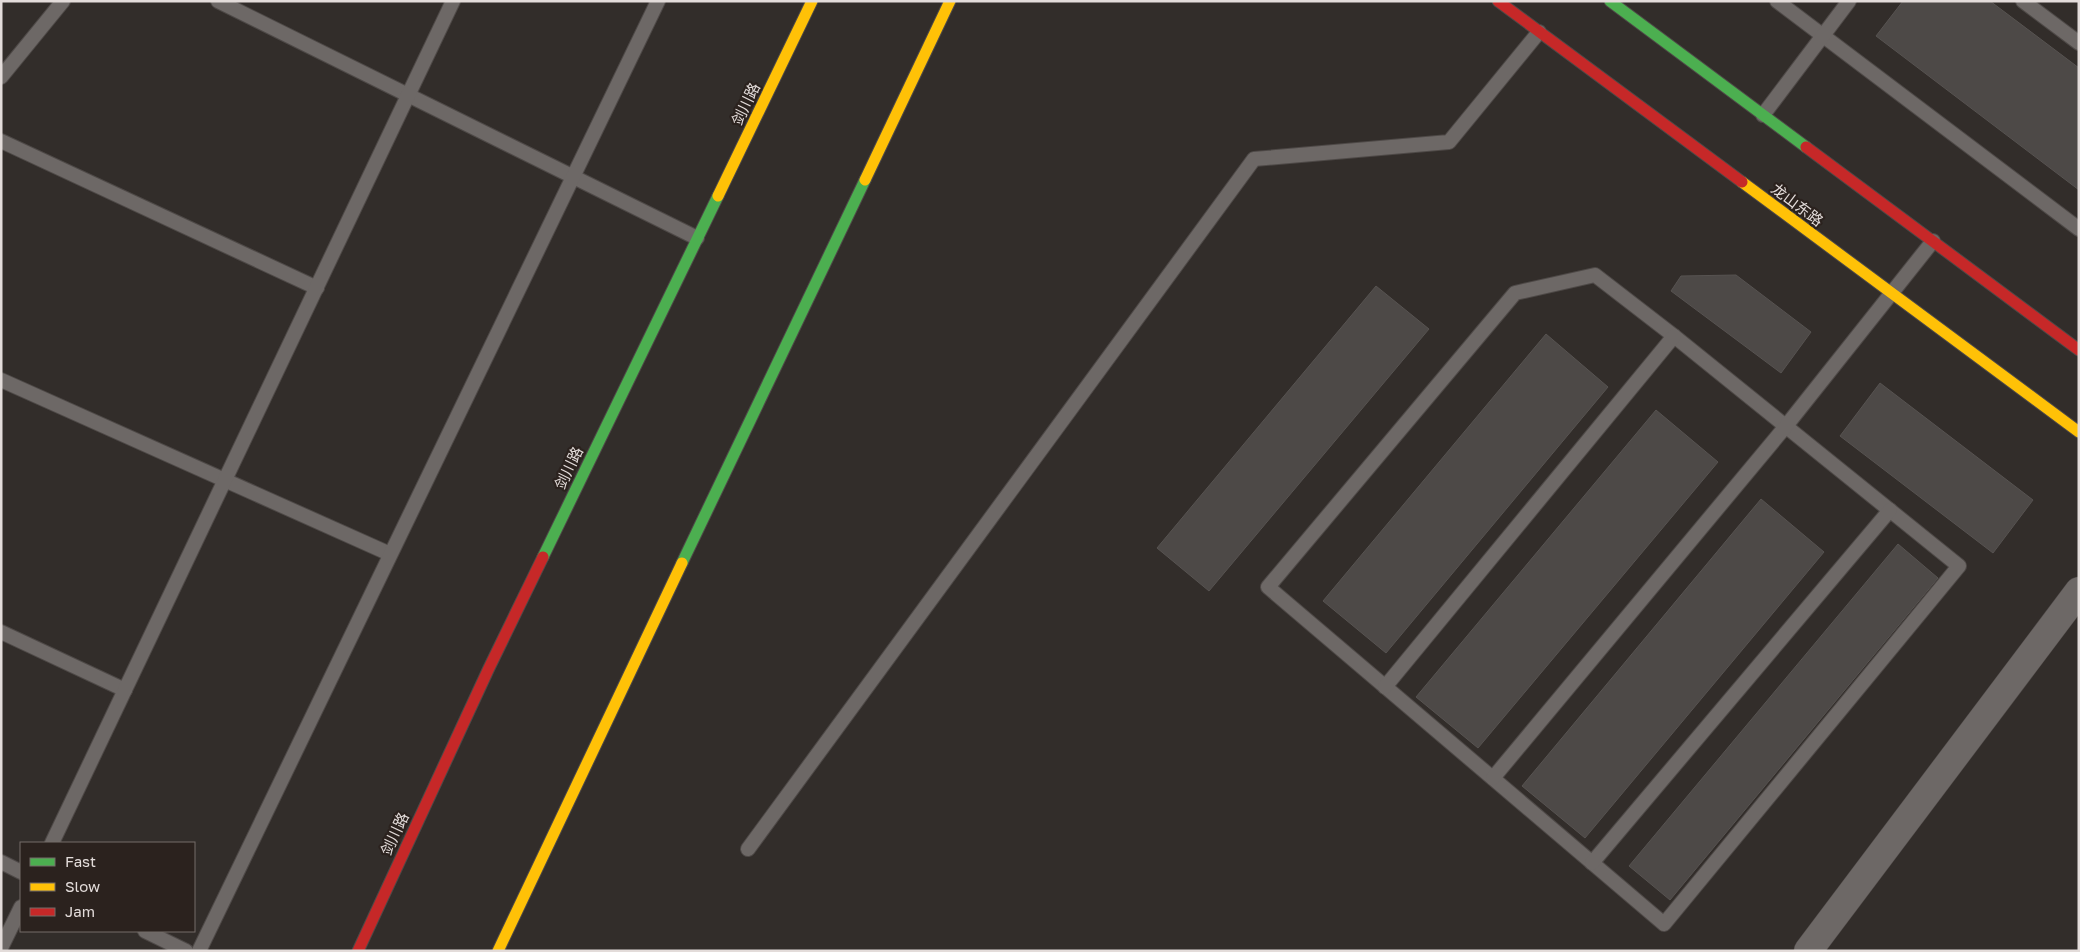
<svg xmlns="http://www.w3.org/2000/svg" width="2080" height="952" viewBox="0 0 2080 952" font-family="'Golos Text','Noto Sans SC',sans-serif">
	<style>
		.building { fill: #4d4947; stroke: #575351 }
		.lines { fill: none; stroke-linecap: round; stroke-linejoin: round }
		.lane-casing { stroke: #4e4947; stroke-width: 16 }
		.street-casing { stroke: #4e4947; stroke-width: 29 }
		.fast-casing { stroke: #4e4947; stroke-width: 13 }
		.slow-casing { stroke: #4e4947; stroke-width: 13 }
		.jam-casing { stroke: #4e4947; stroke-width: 13 }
		.lane { stroke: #6d6866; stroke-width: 14 }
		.street { stroke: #6d6866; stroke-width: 28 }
		.fast { stroke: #4caf50; stroke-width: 11 }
		.slow { stroke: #ffc107; stroke-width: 11 }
		.jam { stroke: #c62828; stroke-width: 11 }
		.labels { text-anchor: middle; stroke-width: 4.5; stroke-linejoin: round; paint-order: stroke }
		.street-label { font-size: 15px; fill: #e3dcda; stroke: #2b221e }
	</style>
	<rect width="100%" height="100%" fill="#322d2a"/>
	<g class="building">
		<path d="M1903,1H1990L2079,68V190L1876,36Z"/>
		<path d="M1736,275L1811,332L1781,373L1671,291L1681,276Z"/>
		<path d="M1376,286L1429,329L1209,591L1157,548Z"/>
		<path d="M1546,334L1608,387L1386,653L1323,601Z"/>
		<path d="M1880,383L2033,500L1993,553L1840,436Z"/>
		<path d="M1656,410L1718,462L1478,748L1416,697Z"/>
		<path d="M1761,499L1824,552L1585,838L1522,786Z"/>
		<path d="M1898,544L1938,578L1670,900L1629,866Z"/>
	</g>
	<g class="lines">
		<g class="lane-casing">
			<g id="lane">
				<path d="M218,1L697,238"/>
				<path d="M1777,1L2079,229"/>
				<path d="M2023,1L2079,43"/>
				<path d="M1,77L63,1"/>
				<path d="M1763,115L1849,1"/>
				<path d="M1,141L317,288"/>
				<path d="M1595,275L1674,336L1959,566L1664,924L1268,587L1515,293Z"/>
				<path d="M1,380L390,554"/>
				<path d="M1,632L125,690"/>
				<path d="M1385,687L1674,336"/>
				<path d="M1493,778L1786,426L1933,241"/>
				<path d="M52,843L453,1"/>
				<path d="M748,849L1254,159L1449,142L1539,32"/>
				<path d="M1,862L21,872"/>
				<path d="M1592,863L1890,510"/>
				<path d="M145,931L186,951"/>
				<path d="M1,948L21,907"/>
				<path d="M199,951L658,1"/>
			</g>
		</g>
		<g class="street-casing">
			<path id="street" d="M1808,951L2079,591"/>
		</g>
		<g class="fast-casing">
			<g id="fast">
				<path d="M1610,1L1806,147"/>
				<path d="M543,557L718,196"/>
				<path d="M682,563L865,180"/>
			</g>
		</g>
		<g class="slow-casing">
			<g id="slow">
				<path d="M865,180L950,1"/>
				<path d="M1742,182L2079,432"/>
				<path d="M718,196L812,1"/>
				<path d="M498,951L682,563"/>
			</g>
		</g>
		<g class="jam-casing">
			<g id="jam">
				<path d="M1498,1L1742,182"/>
				<path d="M1806,147L2079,350"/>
				<path d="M358,951L489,668L543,557"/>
			</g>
		</g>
		<use href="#lane" class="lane"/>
		<use href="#street" class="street"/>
		<use href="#fast" class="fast"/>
		<use href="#slow" class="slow"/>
		<use href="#jam" class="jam"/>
	</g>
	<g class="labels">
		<g class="street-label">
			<text transform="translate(746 104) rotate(-64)" y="5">剑川路</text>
			<text transform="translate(1797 205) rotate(37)" y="5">龙山东路</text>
			<text transform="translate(569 468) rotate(-64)" y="5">剑川路</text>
			<text transform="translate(395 834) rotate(-65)" y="5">剑川路</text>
		</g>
	</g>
	<rect width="2080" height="952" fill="none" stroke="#e3dcda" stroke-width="5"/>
	<rect x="20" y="842" width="175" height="90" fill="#2b221e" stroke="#756c69"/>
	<rect x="30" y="858" width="25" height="8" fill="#4caf50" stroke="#756c69"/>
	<text x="65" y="867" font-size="15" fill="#e3dcda">Fast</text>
	<rect x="30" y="883" width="25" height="8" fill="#ffc107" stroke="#756c69"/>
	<text x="65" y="892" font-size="15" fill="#e3dcda">Slow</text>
	<rect x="30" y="908" width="25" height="8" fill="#c62828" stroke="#756c69"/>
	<text x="65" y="917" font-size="15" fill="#e3dcda">Jam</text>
</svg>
